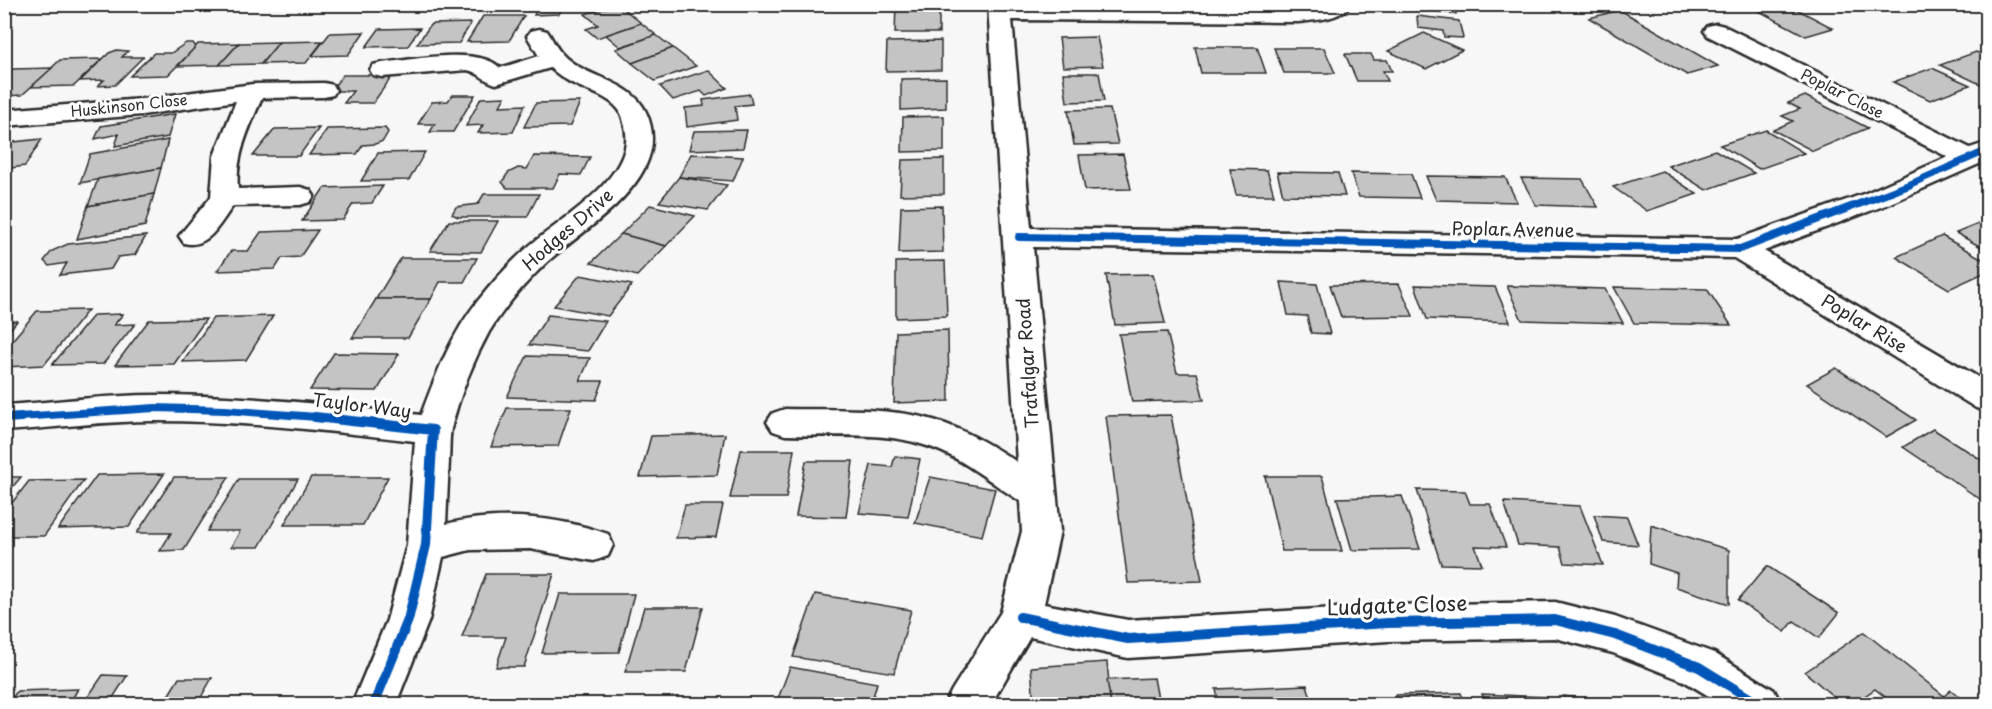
<svg xmlns="http://www.w3.org/2000/svg" width="1992" height="709" viewBox="0 0 1992 709" font-family="'Playpen Sans',sans-serif">
	<style>
		.green { fill: #d9d9d9; stroke: #828282; stroke-width: 1.5 }
		.building { fill: #c4c4c4; stroke: #2b2b2b; stroke-width: 1.5 }
		.lines { fill: none; stroke-linecap: round; stroke-linejoin: round }
		.minor-casing { stroke: #2b2b2b; stroke-width: 5 }
		.minor { fill: #fff; fill-rule: evenodd }
		.cycleway-far2-casing { stroke: #fff; stroke-width: 10 }
		.cycleway-far1-casing { stroke: #fff; stroke-width: 12 }
		.cycleway-casing { stroke: #fff; stroke-width: 14 }
		.cycleway-far2 { stroke: #0057b8; stroke-width: 7 }
		.cycleway-far1 { stroke: #0057b8; stroke-width: 8 }
		.cycleway { stroke: #0057b8; stroke-width: 10 }
		.labels { text-anchor: middle; stroke-width: 6; stroke-linejoin: round; paint-order: stroke }
		.far-street-label { font-size: 15px; fill: #2b2b2b; stroke: #fff }
		.street-label { font-size: 18px; fill: #2b2b2b; stroke: #fff }
		.near-street-label { font-size: 21px; fill: #2b2b2b; stroke: #fff }
	</style>
	<rect width="100%" height="100%" fill="#f7f7f7"/>
	<filter id="ink" filterUnits="userSpaceOnUse"><feTurbulence type="fractalNoise" baseFrequency=".0167" numOctaves="2"/><feDisplacementMap in="SourceGraphic" scale="12" xChannelSelector="R" yChannelSelector="G"/><feConvolveMatrix kernelMatrix="1 2 1 2 8 2 1 2 1" color-interpolation-filters="sRGB"/></filter>
	<g filter="url(#ink)">
		<path class="green" d="M1987,4L1938,11L1899,5V4Z"/>
		<g class="building">
			<path d="M540,4H565L559,14L534,15Z"/>
			<path d="M618,4L641,23L597,38L586,29L598,25L585,14Z"/>
			<path d="M1410,4H1456V14L1410,8Z"/>
			<path d="M1746,4H1787L1833,28L1806,36Z"/>
			<path d="M896,5H939V33H895Z"/>
			<path d="M1620,10L1718,66L1687,75L1589,18Z"/>
			<path d="M483,16H524L509,41L467,42Z"/>
			<path d="M1417,16L1459,21L1463,38L1444,37L1443,31L1418,28Z"/>
			<path d="M471,23L459,43L417,44L431,24Z"/>
			<path d="M641,23L656,35L620,47L606,35Z"/>
			<path d="M420,28L408,46L366,47L379,29Z"/>
			<path d="M364,32L348,55L312,56L330,33Z"/>
			<path d="M1424,33L1462,50L1426,69L1388,51Z"/>
			<path d="M656,35L673,48L632,63L616,49Z"/>
			<path d="M1097,37L1103,66L1063,67L1059,38Z"/>
			<path d="M323,41L306,63L261,64L279,42Z"/>
			<path d="M941,41V70L886,71L887,42Z"/>
			<path d="M279,42L261,64L219,65L239,43Z"/>
			<path d="M186,43H193L196,47L168,75L130,76L154,53H171Z"/>
			<path d="M239,43L219,65L178,66L198,44Z"/>
			<path d="M1195,47H1257L1266,73H1201Z"/>
			<path d="M673,48L696,66L655,81L632,63Z"/>
			<path d="M1274,48H1324L1335,73H1284Z"/>
			<path d="M117,50L128,51L122,57H143L115,85L98,86L104,80L80,81L109,53Z"/>
			<path d="M1976,52L1988,57V81L1980,84L1940,65Z"/>
			<path d="M1345,54H1371L1374,60H1387L1392,71H1383L1388,81H1357Z"/>
			<path d="M102,59L74,86L31,87L60,60Z"/>
			<path d="M52,68L22,95L4,96V76L13,69Z"/>
			<path d="M1932,68L1970,85L1930,100L1893,82Z"/>
			<path d="M708,70L727,88L706,96L701,91L673,100L660,86Z"/>
			<path d="M1063,73H1099L1104,101L1067,102Z"/>
			<path d="M343,75H393L373,103H344L353,91H330Z"/>
			<path d="M946,78V108L901,110V79Z"/>
			<path d="M750,94L752,104L735,106L737,120L687,127L685,108L704,106L703,100Z"/>
			<path d="M452,95H475L453,132H430L435,124H418L432,102L448,101Z"/>
			<path d="M1805,96L1868,128L1813,151L1773,130L1793,121L1782,116L1800,109L1788,103Z"/>
			<path d="M505,97L500,106L525,105L513,132L478,133L483,125L466,126L481,98Z"/>
			<path d="M580,102L570,126L524,127L536,103Z"/>
			<path d="M1110,109L1118,144L1074,145L1068,110Z"/>
			<path d="M175,114L168,137L115,146L119,134L95,139L101,126Z"/>
			<path d="M944,116V151L902,152L903,117Z"/>
			<path d="M319,128L299,156H253L275,129Z"/>
			<path d="M385,128L388,132L383,141L375,144L363,145L357,154L309,155L327,129Z"/>
			<path d="M747,130L743,148L689,150L694,131Z"/>
			<path d="M1766,130L1804,153L1759,169L1720,145Z"/>
			<path d="M42,139L25,166L4,169V143Z"/>
			<path d="M168,140L161,168L80,183L90,154Z"/>
			<path d="M1715,150L1754,173L1706,190L1668,166Z"/>
			<path d="M425,152L409,180L361,181L378,153Z"/>
			<path d="M691,154L743,157L733,181L679,177Z"/>
			<path d="M1123,154L1131,189L1085,190L1079,155Z"/>
			<path d="M534,156L590,157L581,175L560,174L553,188H507L502,182L508,173L518,168L527,169Z"/>
			<path d="M944,159V194L900,195L902,160Z"/>
			<path d="M161,168L154,194L88,206L98,179Z"/>
			<path d="M1230,169L1267,170L1274,195H1236Z"/>
			<path d="M1662,171L1697,194L1647,211L1613,187Z"/>
			<path d="M1277,172L1338,173L1345,196L1283,195Z"/>
			<path d="M1351,173L1411,174L1420,198L1359,197Z"/>
			<path d="M1426,176L1505,177L1517,202L1436,200Z"/>
			<path d="M679,177L727,185L708,210L659,202Z"/>
			<path d="M1521,178L1582,179L1598,207L1536,205Z"/>
			<path d="M383,186L372,203L353,204L343,220L302,221L324,188Z"/>
			<path d="M154,194L145,226L77,239L88,206Z"/>
			<path d="M484,194H539L527,217H458L452,214L456,207L478,204Z"/>
			<path d="M650,205L695,216L666,246L621,234Z"/>
			<path d="M942,206L943,252L899,253L901,207Z"/>
			<path d="M1988,220V251L1956,233Z"/>
			<path d="M449,221H498L481,252L430,251Z"/>
			<path d="M318,230L300,257L282,258L275,269L217,271L231,251H248L261,232Z"/>
			<path d="M621,234L666,246L637,276L591,263Z"/>
			<path d="M146,236L135,255L118,257L111,269L60,275L67,263L49,266L44,261L52,251L68,244Z"/>
			<path d="M1942,236L1988,262V271L1949,289L1896,257Z"/>
			<path d="M401,258H477L464,282H440L431,299H376Z"/>
			<path d="M945,261L947,316L896,318V262Z"/>
			<path d="M1153,274L1165,323L1115,325L1106,275Z"/>
			<path d="M580,275L632,285L608,316L554,306Z"/>
			<path d="M1281,282L1317,284L1330,334L1311,333L1307,316L1288,315Z"/>
			<path d="M1399,284L1413,316L1341,317L1330,285Z"/>
			<path d="M1415,285L1495,287L1510,322L1427,319Z"/>
			<path d="M1507,286L1605,289L1623,323L1522,320Z"/>
			<path d="M1614,287L1707,289L1731,325L1634,323Z"/>
			<path d="M376,299H431L408,338H352Z"/>
			<path d="M88,310L44,365L4,367V350L37,311Z"/>
			<path d="M123,314L114,325L135,324L103,364L52,365L94,315Z"/>
			<path d="M548,315L606,321L588,351L529,345Z"/>
			<path d="M273,316L246,360L183,362L213,318Z"/>
			<path d="M206,319L174,364L115,365L149,320Z"/>
			<path d="M17,321L4,337V322Z"/>
			<path d="M948,330L949,401L894,403L896,332Z"/>
			<path d="M1167,332L1177,373H1197L1204,400L1132,402L1119,334Z"/>
			<path d="M334,353L399,354L377,391L310,390Z"/>
			<path d="M527,356L590,358L580,381H603L596,400L507,397Z"/>
			<path d="M1836,368L1916,420L1886,437L1807,384Z"/>
			<path d="M507,408H571L558,446L491,447Z"/>
			<path d="M1171,415L1202,581L1128,583L1106,416Z"/>
			<path d="M1933,429L1988,464V499L1983,501L1903,447Z"/>
			<path d="M725,434L717,475L640,477L651,436Z"/>
			<path d="M741,450H794L786,498H730Z"/>
			<path d="M895,456L920,459L908,517L859,513L871,465L892,467Z"/>
			<path d="M806,461H853L846,517L796,516Z"/>
			<path d="M164,474L129,527L58,529L97,475Z"/>
			<path d="M1265,476H1322L1342,551H1282Z"/>
			<path d="M4,477H21L4,497Z"/>
			<path d="M174,477H229L184,550L160,551L171,533H137Z"/>
			<path d="M311,477H388L363,525H284Z"/>
			<path d="M930,477L995,489L982,536L915,523Z"/>
			<path d="M239,479H298L259,547H231L240,531H207Z"/>
			<path d="M84,480L44,536H4V513L29,481Z"/>
			<path d="M1417,490L1465,491L1470,504H1490L1506,547L1475,546L1482,565L1441,564Z"/>
			<path d="M1402,496L1420,549L1352,550L1337,498Z"/>
			<path d="M1504,502L1580,506L1603,565L1565,563L1560,547L1518,545Z"/>
			<path d="M685,505H723L716,537L676,538Z"/>
			<path d="M1594,515L1627,517L1638,545L1603,542Z"/>
			<path d="M1651,525L1729,550V604L1676,587L1677,573L1649,564Z"/>
			<path d="M1767,566L1839,613L1819,638L1794,621L1785,632L1738,600Z"/>
			<path d="M486,574H554L524,667H496L506,637H462Z"/>
			<path d="M560,594H634L619,652L542,653Z"/>
			<path d="M815,594L911,610L894,673L793,657Z"/>
			<path d="M644,607H703L686,672H625Z"/>
			<path d="M1864,632L1944,696L1932,704H1894L1875,689L1853,704H1842L1805,672Z"/>
			<path d="M1107,662L1111,704H1034L1031,667Z"/>
			<path d="M790,667L877,683L871,704H776Z"/>
			<path d="M103,675L127,676L109,704H113H83Z"/>
			<path d="M179,678H212L197,704H163Z"/>
			<path d="M1154,678L1159,704H1111L1107,680Z"/>
			<path d="M1307,685L1313,704L1335,703L1336,704H1219L1216,689Z"/>
			<path d="M78,689L69,704H8L17,691Z"/>
			<path d="M1951,690L1969,704H1932L1944,696Z"/>
			<path d="M1461,693L1465,704H1398L1395,695Z"/>
			<path d="M1482,694L1546,697L1548,704H1485Z"/>
			<path d="M1563,696L1626,703V704H1565Z"/>
		</g>
		<g class="lines">
			<g class="minor-casing">
				<g id="minor">
					<path d="M988,4L1298,8L1320,4H1351C1340,20 1315,20 1298,22L1012,20L1031,228L1737,239L1866,193L1948,157L1708,36L1704,31L1708,26L1716,24L1724,26L1970,148L1988,142V160L1886,205L1764,251L1988,383V411L1976,408L1734,258L1033,247L1060,531L1044,604L1128,620L1388,605L1555,602L1615,617L1714,653L1774,690L1781,704H1722L1684,681L1613,653L1555,638L1388,641L1128,658L1030,637L991,704H945L952,690L1001,612L1022,531L1020,501C990,482 959,455 924,445C880,431 830,437 785,435L773,431L767,422L773,413L785,409C830,410 878,407 922,417C957,425 988,443 1017,462Z"/>
					<path d="M539,29L547,31C552,38 556,48 562,54C585,79 631,79 646,112C676,177 587,226 547,262C526,282 504,307 489,332C473,361 459,397 451,429C449,439 450,450 449,460C448,482 447,503 446,524C498,511 557,516 608,534L613,545L608,556L594,561L530,549L470,550L443,557L429,620L396,704H352L387,620L407,545L415,441C328,431 242,421 155,421C105,421 55,428 4,431V405C55,402 105,395 156,395C244,395 333,405 421,415C436,375 451,335 477,302C492,283 509,264 527,248C560,219 641,175 624,123C623,119 622,114 619,110C609,96 587,91 572,83C564,79 557,73 550,68L496,84C484,81 479,72 467,70L382,77L373,75L370,70L373,65L382,63C412,60 479,46 500,68L539,56L527,36L531,31Z"/>
					<path d="M324,83L333,85L336,90L333,95L324,97L262,98C249,127 235,157 238,189L300,187L310,190L314,196L310,202L300,205L233,206C219,224 209,249 184,243L179,236L211,197L214,156L236,101L142,115L4,126V110L142,99L253,84Z"/>
				</g>
			</g>
			<use href="#minor" class="minor"/>
			<g class="cycleway-far2-casing">
				<path id="cycleway-far2" d="M1906,186L1988,150"/>
			</g>
			<g class="cycleway-far1-casing">
				<g id="cycleway-far1">
					<path d="M1019,237L1740,249L1909,185"/>
					<path d="M4,418L155,408L225,410L330,418"/>
				</g>
			</g>
			<g class="cycleway-casing">
				<g id="cycleway">
					<path d="M315,417L433,430L426,545L408,620L374,704"/>
					<path d="M4,418L21,417"/>
					<path d="M1020,617L1128,639L1388,623L1555,620L1615,635L1699,667L1759,704"/>
				</g>
			</g>
			<use href="#cycleway-far2" class="cycleway-far2"/>
			<use href="#cycleway-far1" class="cycleway-far1"/>
			<use href="#cycleway" class="cycleway"/>
		</g>
	</g>
	<g class="labels">
		<g class="far-street-label">
			<text transform="translate(1842 94) rotate(27)" y="5">Poplar Close</text>
			<text transform="translate(129 106) rotate(-6)" y="5">Huskinson Close</text>
		</g>
		<g class="street-label">
			<text transform="translate(568 230) rotate(-41)" y="6">Hodges Drive</text>
			<text transform="translate(1513 230) rotate(1)" y="6">Poplar Avenue</text>
			<text transform="translate(1864 324) rotate(31)" y="6">Poplar Rise</text>
			<text transform="translate(1028 363) rotate(-94)" y="6">Trafalgar Road</text>
			<text transform="translate(362 406) rotate(7)" y="6">Taylor Way</text>
		</g>
		<g class="near-street-label">
			<text transform="translate(1397 606) rotate(-2)" y="7">Ludgate Close</text>
		</g>
	</g>
	<rect width="1992" height="709" fill="none" stroke="#fff" stroke-width="24"/>
	<rect x="12" y="12" width="1968" height="685" fill="none" stroke="#2b2b2b" stroke-width="2" filter="url(#ink)"/>
</svg>
